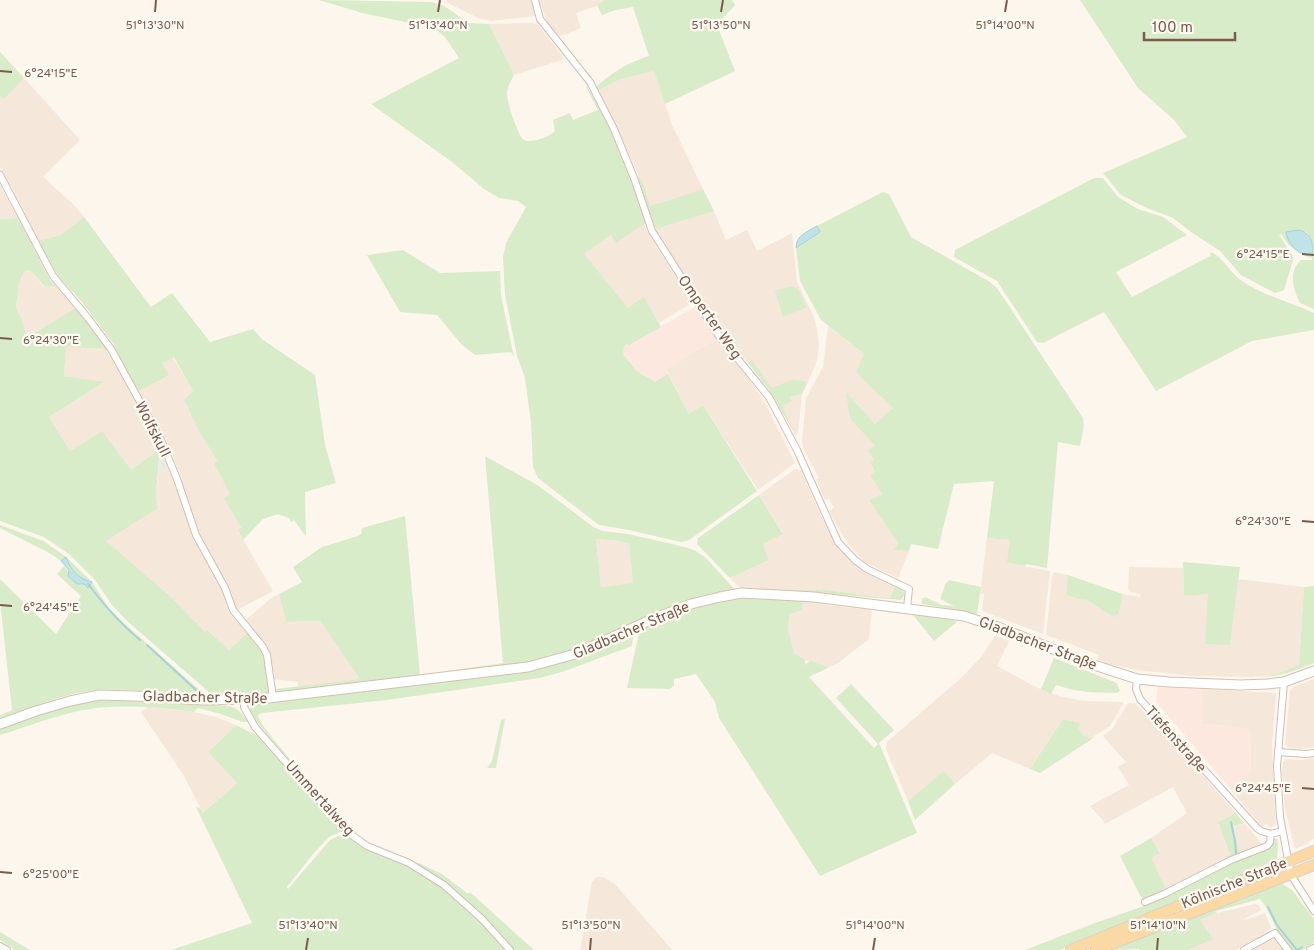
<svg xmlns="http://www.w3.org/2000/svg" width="1314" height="950" viewBox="0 0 1314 950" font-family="Overpass,sans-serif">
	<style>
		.residential { fill: #f5e8da }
		.commercial { fill: #fde8e0 }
		.industrial { fill: #efe9e4 }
		.green { fill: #d8ecc9; fill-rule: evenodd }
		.water { fill: #bfe3e8; stroke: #a5d3da }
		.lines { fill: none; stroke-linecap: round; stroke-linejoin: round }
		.stream { stroke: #a5d3da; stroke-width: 2 }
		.minor-casing { stroke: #d1beb0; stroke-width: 8 }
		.secondary-casing { stroke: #d6c0b0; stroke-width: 11 }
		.primary-casing { stroke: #dad1cd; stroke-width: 12 }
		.minor { stroke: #fff; stroke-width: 6 }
		.secondary { stroke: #fff; stroke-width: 9 }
		.primary { stroke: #fbd9a5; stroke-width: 10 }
		.ticks { fill: none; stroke: #7a5c4d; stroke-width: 2 }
		.labels { text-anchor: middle; stroke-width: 4.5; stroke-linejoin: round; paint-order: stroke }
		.street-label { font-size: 15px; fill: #7a5c4d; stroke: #fffaf3 }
		.ticks-label { font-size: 12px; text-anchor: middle; fill: #7a5c4d; stroke: #fffaf3; stroke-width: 4.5; stroke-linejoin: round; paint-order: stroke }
	</style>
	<rect width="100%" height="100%" fill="#fdf6ec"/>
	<g class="residential">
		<path d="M447,0H531L535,16L492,21L480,19L446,2Z"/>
		<path d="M539,0H604L596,6L576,13L581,28L558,37L548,24Z"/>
		<path d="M533,23L538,25L565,59L514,75L489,24Z"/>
		<path d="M654,71L673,127L703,189L650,206L643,182L638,175L617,127L598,90L619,80Z"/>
		<path d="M24,78L80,140L43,177L75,206L84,217L60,235L39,241L0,167V96L4,98Z"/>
		<path d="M0,185L18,218L0,219Z"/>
		<path d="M714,211L726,240L747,230L757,251L792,233L797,282L813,315L817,328L819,344L817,361L808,382L793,379L772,389L752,361L748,363L717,327L670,254L656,229Z"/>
		<path d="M644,224L653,242L693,302L659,323L644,298L628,308L583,254L611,235L617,242Z"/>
		<path d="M28,270L32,272L43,286L57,287L75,308L27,338L22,319L16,307L19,283L24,272Z"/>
		<path d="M828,326L864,354L893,408L875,424L847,393L850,419L875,446L874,460L870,463L875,472L882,494L870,500L898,543L894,550L909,551L898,578L864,562L846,541L829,511L834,508L829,498L825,500L816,480L819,478L803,448L802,441L806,398L823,367Z"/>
		<path d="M716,339L747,376L766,405L795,463L758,490L703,405L689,414L666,369Z"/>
		<path d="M66,346L107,349L156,438L158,450L131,470L70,451L49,417L104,383L64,376Z"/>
		<path d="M173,357L193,391L187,407L217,462L214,464L230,494L225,498L241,529L238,531L273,591L235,611L207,548L199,534L181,481L182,480L164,434L157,422L153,423L137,392L168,375L162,363Z"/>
		<path d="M802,394L798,433L796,436L781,406L791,401L790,397Z"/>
		<path d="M169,469L195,538L224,590L229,612L248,632L229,650L207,631L205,633L171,597L105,541L158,508L156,496L158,473Z"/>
		<path d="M795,469L801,470L821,516L839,549L840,547L854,564L864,572L895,586L890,598L827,590L744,589L737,585L730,578L769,560L762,544L783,533L759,495Z"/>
		<path d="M987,538L1010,540L1008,563L1050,571L1043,634L982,611L984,594H980Z"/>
		<path d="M596,539L618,541L629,544L633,584L601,587Z"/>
		<path d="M1129,567L1183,568L1184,596L1208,593L1230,645L1238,579L1304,587L1299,665L1273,675L1250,677L1194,676L1136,670L1106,663L1097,659L1099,655L1046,635L1052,576L1054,572L1068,575L1066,595L1085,599L1119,613L1123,594L1140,597L1141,594L1131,592L1128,588Z"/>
		<path d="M279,594L286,622L320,621L360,679L298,687V682L272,679L270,656L268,649L244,622L271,598Z"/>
		<path d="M801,602L872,610L869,639L838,663L829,667L805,660L794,653L788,628L790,614Z"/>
		<path d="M995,635L1009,641L997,666L1038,688L1059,696L1083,701L1124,702L1110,726L1091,738L1084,736L1079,729L1063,719L1030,769L992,753L955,784L944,772L908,801L886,749L887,742L961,678L982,656Z"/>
		<path d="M1314,679V747L1299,749L1288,747L1285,744L1290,691L1293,687Z"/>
		<path d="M1201,689L1276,693L1272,746L1276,824L1271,828L1266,824L1262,827L1230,788L1251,771L1250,730L1236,727L1202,724Z"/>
		<path d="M1128,703H1135L1172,741L1236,813L1218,822L1231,857L1167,891L1150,858L1160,852L1151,838L1187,813L1173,787L1105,824L1102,819L1090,806L1129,785L1118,767L1126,762L1103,736L1113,728Z"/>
		<path d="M147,707L194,712L216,717L236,725L208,752L237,783L203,813L184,776L141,712Z"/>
		<path d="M1314,758V839L1308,842L1309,843L1295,849L1285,809L1282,773L1283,762L1286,759L1301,760Z"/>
		<path d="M1244,823L1263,845L1240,854L1232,826Z"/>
		<path d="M597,877H603L615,884L672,950H580L592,882Z"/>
		<path d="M1255,904L1259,905L1261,910L1244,919L1245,920L1265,913L1271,928L1260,937L1236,950H1188L1212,939L1200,920L1217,913Z"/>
		<path d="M1273,939L1275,940L1283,950H1253Z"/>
	</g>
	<g class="commercial">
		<path d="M696,306L716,339L666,369L668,374L655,382L637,371L623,354L624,347L626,344L629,345Z"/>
		<path d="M1158,687L1201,689L1203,724L1236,727L1250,730L1251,771L1230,788L1156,702Z"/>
	</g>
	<path class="industrial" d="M156,438L169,469L158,473L159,462Z"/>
	<g class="green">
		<path d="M319,0L432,2L444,6L469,23L489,24L514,75C511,81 507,87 507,94C507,102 517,133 523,139C529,145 551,136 555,131L553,120L570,113L573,120L598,110L586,87L587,86L611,130L632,178L646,223L616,243L611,235L584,254L628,308L644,297L661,327L629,345L626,344L624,347L623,354L637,371L655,382L668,374L689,414L703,405L757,491L689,540L681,542L629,530L599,525L538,478L533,467L531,423L525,378L517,356L505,295L503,257L506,243L526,207L518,201L499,198L484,189L452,162L371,104L459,58L445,37L434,28L362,13Z"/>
		<path d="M604,0H732L735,5L717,25L735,71L665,104L654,71L619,80L598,90L596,87C609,74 631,61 649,56L633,7L616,10L602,15L597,5Z"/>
		<path d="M1080,0H1314V309L1300,303C1293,289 1288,272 1301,260H1312V258C1298,254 1289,247 1281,234L1279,235L1293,256V260L1284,290L1275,293L1241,275L1220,251L1191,232L1173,218L1147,208L1121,195L1103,173L1187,137L1174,120L1138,88ZM1306,231L1310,237L1313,246L1308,255L1300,252L1292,246Z"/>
		<path d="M0,52L24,78L4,99L0,96Z"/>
		<path d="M638,175L643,182L650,206L703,189L714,211L656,229L642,193Z"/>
		<path d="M1094,178H1103L1118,197L1138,209L1163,217L1187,235L1116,272L1132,297L1210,256L1211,252C1224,258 1229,272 1242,281C1264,296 1290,302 1314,313V330L1252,341L1156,391L1104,312L1043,343L1037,342L997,281L954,257L955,250Z"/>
		<path d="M883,192L889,194L911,237L990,282L997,288L1083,418L1084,425L1080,446L1058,442L1047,568L1026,564L1025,566L1007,563L1010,540L987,538L994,481L954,484L938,549L911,544L909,551L894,550L898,543L869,500L882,494L870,475L875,472L870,462L874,460L868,450L875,446L850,419L846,392L875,424L893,408L856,372L864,354L821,320L800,281L796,248L820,232L817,226Z"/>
		<path d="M84,217L151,307L172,293L210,342L253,329L263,340L315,375L325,445L336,483L305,492L306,537L294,520L291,522L289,518L278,514L263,519L243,540L238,530L241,528L224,498L230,494L214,464L217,461L199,431L184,400L193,391L174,357L162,363L169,375L137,392L113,348L115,346L82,302L57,275L39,241L60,235Z"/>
		<path d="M18,218L50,280L57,287L44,286L32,272L28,270L24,272L19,283L16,307L22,319L27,338L75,308L107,349L66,347L64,376L105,382L49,417L70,451L102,431L131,470L158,450C161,469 153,489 158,508L106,541L171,597L205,632L207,630L229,650L248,632L264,653L269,690L267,695L218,696L210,693L127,621L112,605L95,580L69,554L44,537L0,521V219Z"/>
		<path d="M403,250L440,273L500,271L501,295L514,357L511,352L475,355L462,345L437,315L400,312L367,255Z"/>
		<path d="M791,286L798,289L807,307L783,317L775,291Z"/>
		<path d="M752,360L772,388L793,379L808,382L802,394L790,397L792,401L782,406L796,436L769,390L748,363Z"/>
		<path d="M485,456L539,486L592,526L602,531L628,534L685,547L696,551L706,558L736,591L671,607L579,649L553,658V655H550L541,660L513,666L416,678L414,676L408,677L407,680L277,693L276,689L360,679L320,621L286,622L279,594L302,582L293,567L322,547L358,536L361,534L362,528L405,516L420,675L503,663ZM596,539L618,541L629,544L633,583L601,587Z"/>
		<path d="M759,495L783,534L763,544L769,560L730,578L697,544L698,538Z"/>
		<path d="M0,525L43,541L65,556L92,582L108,607L124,623L204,694L197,696C163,694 129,688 96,690C63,693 31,708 0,720V715L12,710L0,601V579L56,634L81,596L57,574L64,566L80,585L84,584V581L70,569L66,557L61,561L51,554L0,528Z"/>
		<path d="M1183,562L1240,567L1230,645L1205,644L1208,594L1184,596Z"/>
		<path d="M1068,575L1123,594L1119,613L1114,617L1085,599L1084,600L1066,595Z"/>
		<path d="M949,580L981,587L977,614L922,604V599L925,597L942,605L954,606L940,599L946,583Z"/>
		<path d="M895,586L903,591L905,594L901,600L796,591H749L744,589L827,590L890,598Z"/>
		<path d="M1314,586V663C1297,670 1280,677 1260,677L1273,675L1299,665L1304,587Z"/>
		<path d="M749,597L825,601V604L802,602V610L790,614L788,628L794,653L805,660V665L810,661L829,667L838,663L809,677L874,748L878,744L836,698L851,684L894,730L879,743L917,833L820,876L719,718L715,702L696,674L674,679V685L670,689L627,688L640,628C677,612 709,601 749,597Z"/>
		<path d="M913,615L952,620L957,622L934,641Z"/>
		<path d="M628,634L633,636L632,646L565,671L540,678L387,700L262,713L258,715C258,725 304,774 314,786L309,783L250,714V708L254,705L506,674Z"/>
		<path d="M1054,658L1117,683L1120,691L1117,693C1093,692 1079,693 1056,685L1051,694L1041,689Z"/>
		<path d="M106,699L213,704L232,707L238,710L249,722H242L221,714L198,708L194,712C158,707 114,703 78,711C52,717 26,727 0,735V727L78,702Z"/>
		<path d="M505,719L496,768H487L492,761L501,720Z"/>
		<path d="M1063,719L1080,723L1079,729L1084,736L1091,738L1095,737L1040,773L1030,769Z"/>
		<path d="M236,725L264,739L342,831L329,837L313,854L287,887L288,889L330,840L343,834C369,848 397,858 422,874C454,894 482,922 508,950H171L252,923L196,807L200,808L203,813L237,783L208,752Z"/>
		<path d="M944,771L955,784L915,820L908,801Z"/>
		<path d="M1236,813L1244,823L1232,826L1240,854L1231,857L1218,822Z"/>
		<path d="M1151,838L1160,853L1151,858L1167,891L1143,901L1120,856Z"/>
		<path d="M1273,839H1277L1278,846L1277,859L1256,868L1242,875L1060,950H1025L1095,923L1144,906V904L1233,861L1271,845Z"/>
		<path d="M415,863H419L442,874L467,893H471L534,950H514C483,917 453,887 415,863Z"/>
		<path d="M1281,883L1292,890L1314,919V943L1303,950H1292L1278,932L1266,907L1260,899L1216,911L1217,913L1200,920L1213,939L1188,950H1140L1139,949L1107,950Z"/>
		<path d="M0,932L30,950H15L0,940Z"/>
	</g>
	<g class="water">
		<path d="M817,226L820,232L796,248C796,235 807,232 817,226Z"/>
		<path d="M1298,230C1311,232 1314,243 1312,255C1299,255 1288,246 1286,232Z"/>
		<path d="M66,557C71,570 78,579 92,582L88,588L84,584H77L68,576L69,570L61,561Z"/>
	</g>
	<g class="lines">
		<g class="stream">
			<path d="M88,584C104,605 119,623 140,640"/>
			<path d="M147,645L196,690"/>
			<path d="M1231,822L1235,841L1236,854"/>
			<path d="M1268,907L1277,925L1297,950L1302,947"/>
		</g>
		<g class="minor-casing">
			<g id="minor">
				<path d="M535,0L540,19L590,82L614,129L634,178L652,231L719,336L769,397L797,450L838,542L855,560L867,569L909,589L907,608"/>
				<path d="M0,175L53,276L88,318L111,349L161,440L177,479L196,535L225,588L233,610L263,647L267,655L273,698"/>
				<path d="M1137,679L1136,689L1140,699L1257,828L1261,831L1271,834L1282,831"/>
				<path d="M1284,682L1277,766L1280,817L1291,875L1314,911"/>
				<path d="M244,700V707L255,727L346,831L367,846L409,863L444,885L482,919L510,950"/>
				<path d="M1278,752L1306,754L1314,753"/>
				<path d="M1145,902L1164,894L1231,860L1267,846L1270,842L1271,834"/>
				<path d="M0,946L7,950"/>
				<path d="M1244,950L1275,933L1288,950"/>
				<path d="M1310,950L1314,948"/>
			</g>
		</g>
		<g class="secondary-casing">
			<path id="secondary" d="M0,724L36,711L70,701L99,695L134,696L203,700L260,699L528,667L575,654L648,621L691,604L720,597L742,593L814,597L964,616L998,627L1085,662L1137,679L1169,682L1240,685L1267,684L1284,682L1314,671"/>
		</g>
		<g class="primary-casing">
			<g id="primary">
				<path d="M1071,950L1314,851"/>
				<path d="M1096,950L1314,865"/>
			</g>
		</g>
		<use href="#minor" class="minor"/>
		<use href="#secondary" class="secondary"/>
		<use href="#primary" class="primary"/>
	</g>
	<path class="ticks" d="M155,12L156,0M438,12L440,0M721,12L723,0M1005,12L1007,0M0,71L12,72M1302,254L1314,255M0,338L12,339M1302,521L1314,522M0,605L12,606M1302,788L1314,789M0,872L12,873M306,950L308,938M590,950L591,938M873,950L875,938M1157,950L1158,938"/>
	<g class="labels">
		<g class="street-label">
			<text transform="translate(710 317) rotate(55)" y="5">Omperter Weg</text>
			<text transform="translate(153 429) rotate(63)" y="5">Wolfskull</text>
			<text transform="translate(631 630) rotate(-23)" y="5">Gladbacher Straße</text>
			<text transform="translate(1038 643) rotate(21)" y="5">Gladbacher Straße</text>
			<text transform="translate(205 697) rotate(1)" y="5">Gladbacher Straße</text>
			<text transform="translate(1176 739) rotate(48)" y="5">Tiefenstraße</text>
			<text transform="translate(320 798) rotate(48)" y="5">Ummertalweg</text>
			<text transform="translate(1234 883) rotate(-22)" y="5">Kölnische Straße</text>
		</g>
	</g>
	<g class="ticks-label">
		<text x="155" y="29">51°13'30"N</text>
		<text x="438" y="29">51°13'40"N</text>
		<text x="721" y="29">51°13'50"N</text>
		<text x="1005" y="29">51°14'00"N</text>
		<text x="51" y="77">6°24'15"E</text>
		<text x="1263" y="258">6°24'15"E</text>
		<text x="51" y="344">6°24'30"E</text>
		<text x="1263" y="525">6°24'30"E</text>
		<text x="51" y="611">6°24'45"E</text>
		<text x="1263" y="792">6°24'45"E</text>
		<text x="51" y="878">6°25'00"E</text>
		<text x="308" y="929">51°13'40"N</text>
		<text x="591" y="929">51°13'50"N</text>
		<text x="875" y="929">51°14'00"N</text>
		<text x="1158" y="929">51°14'10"N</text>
	</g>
	<path d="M1144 32v8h91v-8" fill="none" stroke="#7a5c4d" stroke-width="2.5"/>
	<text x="1152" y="32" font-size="15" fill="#7a5c4d" stroke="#fffaf3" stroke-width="4" paint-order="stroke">100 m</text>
</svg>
